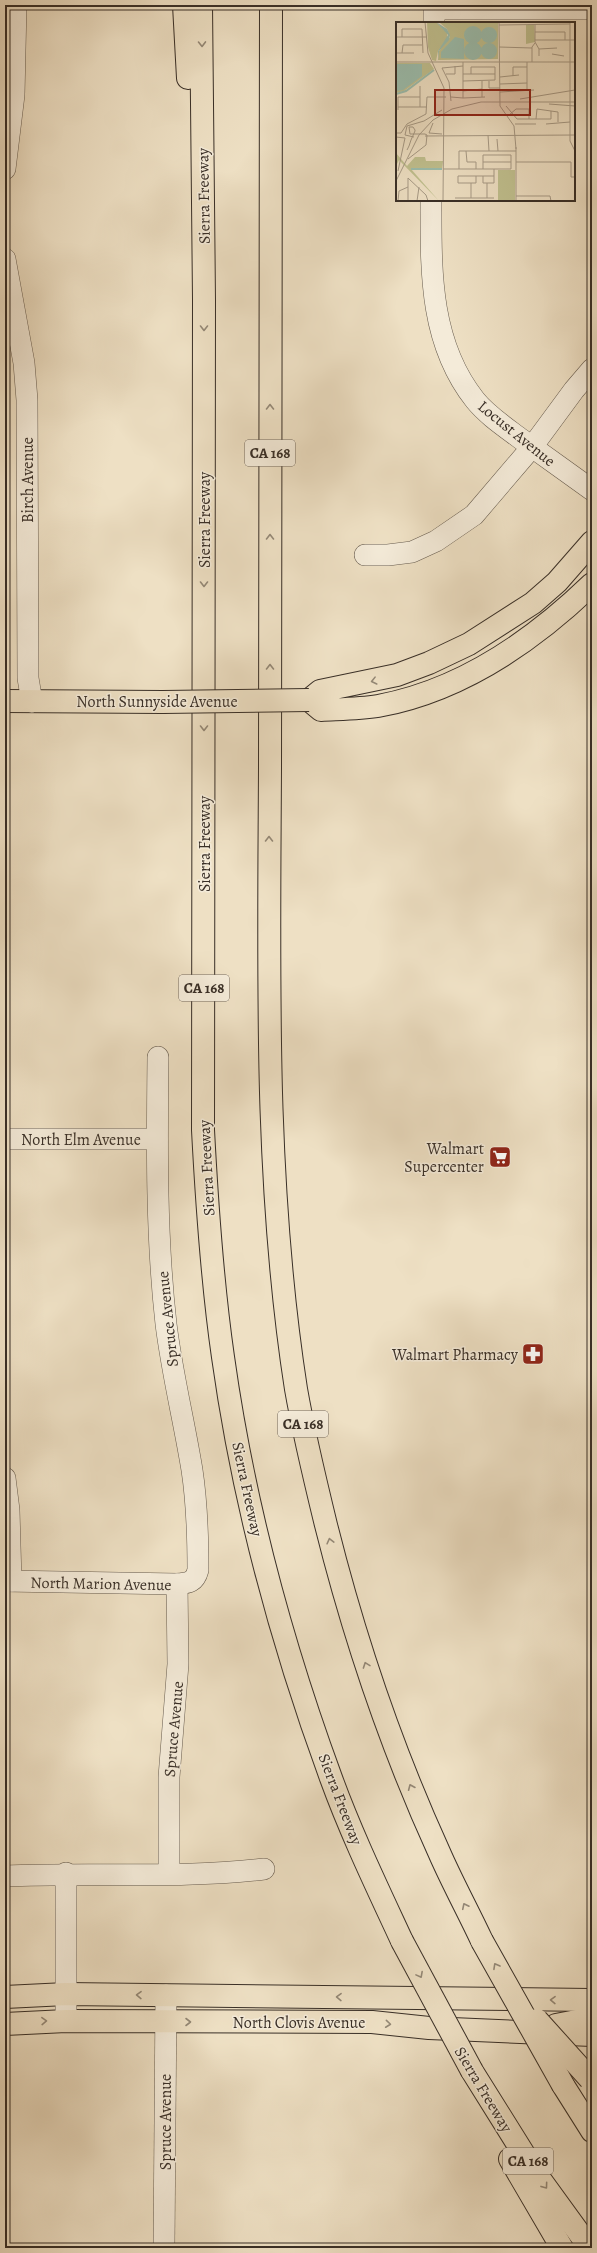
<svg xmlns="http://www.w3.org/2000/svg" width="597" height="2253" viewBox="0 0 597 2253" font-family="Alegreya,serif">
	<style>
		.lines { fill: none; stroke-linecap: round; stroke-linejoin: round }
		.minor-casing { stroke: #665b4e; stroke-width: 22 }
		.major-casing { stroke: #392f27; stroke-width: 24 }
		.highway-casing { stroke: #392f27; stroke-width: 24 }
		.minor { stroke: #f4ebd9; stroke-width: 21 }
		.major { stroke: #eee0c4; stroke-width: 22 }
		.highway { stroke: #eee0c4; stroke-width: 22 }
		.major-bridge-casing { stroke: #392f27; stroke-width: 24; stroke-linecap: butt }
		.highway-bridge-casing { stroke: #392f27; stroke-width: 24; stroke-linecap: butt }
		.major-bridge { stroke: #eee0c4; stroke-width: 22 }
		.highway-bridge { stroke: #eee0c4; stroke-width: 22 }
		.oneway { stroke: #948876 }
		.labels { text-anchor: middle; stroke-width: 3; stroke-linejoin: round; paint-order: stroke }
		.shield { fill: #f4ebd9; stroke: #71675c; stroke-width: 1 }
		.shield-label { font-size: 15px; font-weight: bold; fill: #392f27 }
		.street-label { font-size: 16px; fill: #392f27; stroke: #f4ebd9 }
		.poi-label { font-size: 16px; fill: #392f27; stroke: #f4ebd9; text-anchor: end }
		.inset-river { fill: none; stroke: #9bbeae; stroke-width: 2 }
		.inset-road { fill: none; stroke: #a69985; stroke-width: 1 }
		.view { fill: #8f2418; fill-opacity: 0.15; stroke: #8f2418; stroke-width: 2 }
		.inset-edge { fill: none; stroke: #392f27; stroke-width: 2 }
	</style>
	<rect width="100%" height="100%" fill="#eee0c4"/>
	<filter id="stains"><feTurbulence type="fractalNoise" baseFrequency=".005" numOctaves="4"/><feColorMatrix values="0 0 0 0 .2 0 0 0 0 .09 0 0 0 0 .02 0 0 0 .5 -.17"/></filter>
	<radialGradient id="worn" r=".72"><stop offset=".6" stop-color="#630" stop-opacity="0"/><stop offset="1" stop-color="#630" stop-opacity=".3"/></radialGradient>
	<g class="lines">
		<g class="minor-casing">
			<g id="minor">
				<path d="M434,23V9H592"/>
				<path d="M5,169L14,95L16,5"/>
				<path d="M431,200C431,270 429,342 475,400C487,415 505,427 521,439C545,456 568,473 592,490"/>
				<path d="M5,259L24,363L27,400L28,678L32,702"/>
				<path d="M365,555H388L412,552L436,541L474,515L532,447L574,390L592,369"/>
				<path d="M5,1139H157"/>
				<path d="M5,1478L9,1510L11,1581"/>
				<path d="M5,1581L177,1584C189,1583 195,1582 198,1570C198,1536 197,1503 192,1470C184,1421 172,1373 166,1324C156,1235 157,1146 158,1057"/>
				<path d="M66,1873V2021"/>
				<path d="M169,1874V1777L178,1664L177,1584"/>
				<path d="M5,1876C91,1872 180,1879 264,1869"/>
				<path d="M164,2248L166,1995"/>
			</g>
		</g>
		<g class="major-casing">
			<g id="major">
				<path d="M592,542L557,582L533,603L469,644L429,663L397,675L320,691L309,700L321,710C340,709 360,709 378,706C460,691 533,641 592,584"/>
				<path d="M5,701L163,702"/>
				<path d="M5,1997L66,1994L592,2000"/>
				<path d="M5,2024L66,2021L372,2022L429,2028L592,2035"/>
				<path d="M556,2025L592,2018"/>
			</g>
		</g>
		<g class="highway-casing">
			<g id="highway">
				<path d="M184,5L188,78"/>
				<path d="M201,5L204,300L203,1130C207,1206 212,1281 223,1357C243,1500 281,1642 331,1778C351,1833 377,1887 402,1941"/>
				<path d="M271,5C271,259 270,513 270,767C269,975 264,1184 296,1389C304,1435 315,1480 326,1525C354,1637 391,1747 439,1852C452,1882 468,1911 482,1941"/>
				<path d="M472,2071L537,2175L590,2248"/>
				<path d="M563,2085L592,2131"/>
				<path d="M510,2159L562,2248"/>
			</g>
		</g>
		<use href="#minor" class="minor"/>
		<use href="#major" class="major"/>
		<use href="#highway" class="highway"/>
		<g class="major-bridge-casing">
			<path id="major-bridge" d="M163,702L309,700"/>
		</g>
		<g class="highway-bridge-casing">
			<g id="highway-bridge">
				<path d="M402,1941L472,2071"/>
				<path d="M482,1941L563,2085"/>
				<path d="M537,2020L590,2079"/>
			</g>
		</g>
		<use href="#major-bridge" class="major-bridge"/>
		<use href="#highway-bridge" class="highway-bridge"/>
	</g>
	<defs><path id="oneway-chevron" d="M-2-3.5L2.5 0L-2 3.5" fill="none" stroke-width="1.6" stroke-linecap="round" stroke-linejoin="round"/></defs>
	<g class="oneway">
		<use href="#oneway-chevron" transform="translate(202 44) rotate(89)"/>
		<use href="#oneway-chevron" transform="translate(204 328) rotate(90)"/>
		<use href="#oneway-chevron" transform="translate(270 407) rotate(-90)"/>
		<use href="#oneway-chevron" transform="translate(270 537) rotate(-90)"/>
		<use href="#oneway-chevron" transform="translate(204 584) rotate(90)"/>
		<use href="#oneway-chevron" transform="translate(270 667) rotate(-90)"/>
		<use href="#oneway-chevron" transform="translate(374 681) rotate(166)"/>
		<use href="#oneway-chevron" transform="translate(204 728) rotate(90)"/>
		<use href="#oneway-chevron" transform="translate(269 839) rotate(-90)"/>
		<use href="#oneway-chevron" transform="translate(330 1541) rotate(-104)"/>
		<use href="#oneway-chevron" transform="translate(366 1665) rotate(-110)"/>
		<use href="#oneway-chevron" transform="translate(411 1787) rotate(-113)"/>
		<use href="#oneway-chevron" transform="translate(465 1906) rotate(-116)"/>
		<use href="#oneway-chevron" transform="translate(496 1966) rotate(-119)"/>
		<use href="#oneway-chevron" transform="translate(420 1975) rotate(62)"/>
		<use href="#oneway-chevron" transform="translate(139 1995) rotate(-179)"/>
		<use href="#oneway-chevron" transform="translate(339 1997) rotate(-179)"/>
		<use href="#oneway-chevron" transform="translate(553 2000) rotate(-179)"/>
		<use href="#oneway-chevron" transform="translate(44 2021) rotate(-2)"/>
		<use href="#oneway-chevron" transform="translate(188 2022)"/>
		<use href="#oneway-chevron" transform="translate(388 2024) rotate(6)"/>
		<use href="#oneway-chevron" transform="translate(545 2186) rotate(54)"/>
	</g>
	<defs>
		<g id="supermarket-square" transform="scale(1.15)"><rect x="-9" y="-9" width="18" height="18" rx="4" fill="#8f2418" stroke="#f4ebd9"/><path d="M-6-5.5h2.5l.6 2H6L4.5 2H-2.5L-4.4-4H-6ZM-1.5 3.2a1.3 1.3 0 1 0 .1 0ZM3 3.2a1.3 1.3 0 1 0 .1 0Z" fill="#fff"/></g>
		<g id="pharmacy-square" transform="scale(1.15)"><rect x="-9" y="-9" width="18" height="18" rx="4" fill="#8f2418" stroke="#f4ebd9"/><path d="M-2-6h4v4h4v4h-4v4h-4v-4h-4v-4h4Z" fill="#fff"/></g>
	</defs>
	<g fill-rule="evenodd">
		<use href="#supermarket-square" x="500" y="1157"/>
		<use href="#pharmacy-square" x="533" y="1354"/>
	</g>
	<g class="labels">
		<g class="shield">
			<rect x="245" y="440" width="50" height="26" rx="3"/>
			<rect x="179" y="975" width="50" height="26" rx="3"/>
			<rect x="278" y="1411" width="50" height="26" rx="3"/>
			<rect x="503" y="2148" width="50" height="26" rx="3"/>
		</g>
		<g class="shield-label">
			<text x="270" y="458">CA 168</text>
			<text x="204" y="993">CA 168</text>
			<text x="303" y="1429">CA 168</text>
			<text x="528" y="2166">CA 168</text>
		</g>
		<g class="street-label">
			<text transform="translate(203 196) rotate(-91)" y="6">Sierra Freeway</text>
			<text transform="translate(517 433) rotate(39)" y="6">Locust Avenue</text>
			<text transform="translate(27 480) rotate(-90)" y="6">Birch Avenue</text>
			<text transform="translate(204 520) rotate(-90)" y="6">Sierra Freeway</text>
			<text x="157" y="707">North Sunnyside Avenue</text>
			<text transform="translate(204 844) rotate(-90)" y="6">Sierra Freeway</text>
			<text x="81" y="1145">North Elm Avenue</text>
			<text transform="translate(206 1168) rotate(-93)" y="6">Sierra Freeway</text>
			<text transform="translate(167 1319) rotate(-96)" y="6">Spruce Avenue</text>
			<text transform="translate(248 1489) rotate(78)" y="6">Sierra Freeway</text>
			<text transform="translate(101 1583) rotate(1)" y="6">North Marion Avenue</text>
			<text transform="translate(173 1729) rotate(-85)" y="6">Spruce Avenue</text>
			<text transform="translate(341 1799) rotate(69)" y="6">Sierra Freeway</text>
			<text x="299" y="2028">North Clovis Avenue</text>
			<text transform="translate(484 2089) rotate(59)" y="6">Sierra Freeway</text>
			<text transform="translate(165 2122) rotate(-90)" y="6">Spruce Avenue</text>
		</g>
		<g class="poi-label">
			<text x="484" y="1154">Walmart<tspan x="484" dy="18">Supercenter</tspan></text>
			<text x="518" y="1360">Walmart Pharmacy</text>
		</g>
	</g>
	<g transform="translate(396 22)">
		<rect width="179" height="179" fill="#eee0c4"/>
		<path d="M31,0H40L51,11V17L42,29L40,39L36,38L32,25ZM43,0H102V37L42,38L43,29L54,15L51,7ZM138,2L139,20L130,22V3ZM0,41H34L38,47L8,69L0,71ZM0,131L11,144L19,135H29L30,139H47L46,147H15L43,179L3,138L0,144ZM102,148H119V179H102Z" fill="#c0c08f"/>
		<path d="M40,0L51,7L54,13L53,18L43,29L42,38V29L52,13ZM68 13a9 9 0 1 1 18 0a9 9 0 1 1-18 0ZM85 13a8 8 0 1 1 16 0a8 8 0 1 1-16 0ZM59,15L68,17V37L45,36V30ZM68 29a9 9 0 1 1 18 0a9 9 0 1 1-18 0ZM85 29a8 8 0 1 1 16 0a8 8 0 1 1-16 0ZM0,42H26V54L7,68L0,69Z" fill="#9bbeae"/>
		<path class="inset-river" d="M0,72L10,69L38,48M15,147H46"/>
		<path class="inset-road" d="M29,0L32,31L48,66L47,179M103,0L104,84L118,104L120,127M174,0V119L179,129M139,2V20L143,27V34M103,3L174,2M139,10H169V18M0,15H31M6,15V7H26L27,31M139,18H179M103,25L136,26M143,27L161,26M0,31H18M6,31L7,23H26M156,32L168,34M0,40H179M67,40V76L89,75M136,40V25L139,21M50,52H59V44M67,52H99M117,54V45H131M104,55L123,53M67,59L99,58V45H75V52M86,59V75M93,59V66H104M104,62L131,61M67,69L86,67M131,69V40M104,70L138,68M55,75L67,76M124,77L179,68M55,79L53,60L46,46L67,44M153,82L179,84M110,84L121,97H155V89M2,85H31M24,85V64M2,88V75H24M112,94L120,87H133V97M140,97L141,87L162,90V100M37,101L33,111L46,112M119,102H140M150,102L174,100M0,111H5L11,102L30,92L31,75H50M92,113L93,129M29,114L179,113M0,115L9,116L2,149M18,115L9,113L11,104L28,99L46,88M101,117L102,129M11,128L13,124L15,118L19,109V108L17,105H13L14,112H29L31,113L30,123L12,137M70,129L71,140H80V147M87,140H115M120,140H175V155H179M47,147H115V133H87V147M63,147V129H120M80,154V161H62V154H98M87,154V161H98V147M12,156L30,173L32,179M0,159L23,113L37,98L56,87L85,80H179M75,161V176M91,161V176M120,174H154L155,179M59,176H98M2,179L3,169L12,165M12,179V156M21,179L23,165M120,179V125"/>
		<path class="view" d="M39,68H134V93H39Z"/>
		<rect width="179" height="179" class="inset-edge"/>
	</g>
	<rect width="597" height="2253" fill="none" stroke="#eee0c4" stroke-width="20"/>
	<rect x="6" y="6" width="585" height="2241" fill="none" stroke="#392f27" stroke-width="2"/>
	<rect x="10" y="10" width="577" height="2233" fill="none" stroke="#392f27"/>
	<rect width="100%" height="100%" filter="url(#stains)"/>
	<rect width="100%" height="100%" fill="url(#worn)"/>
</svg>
